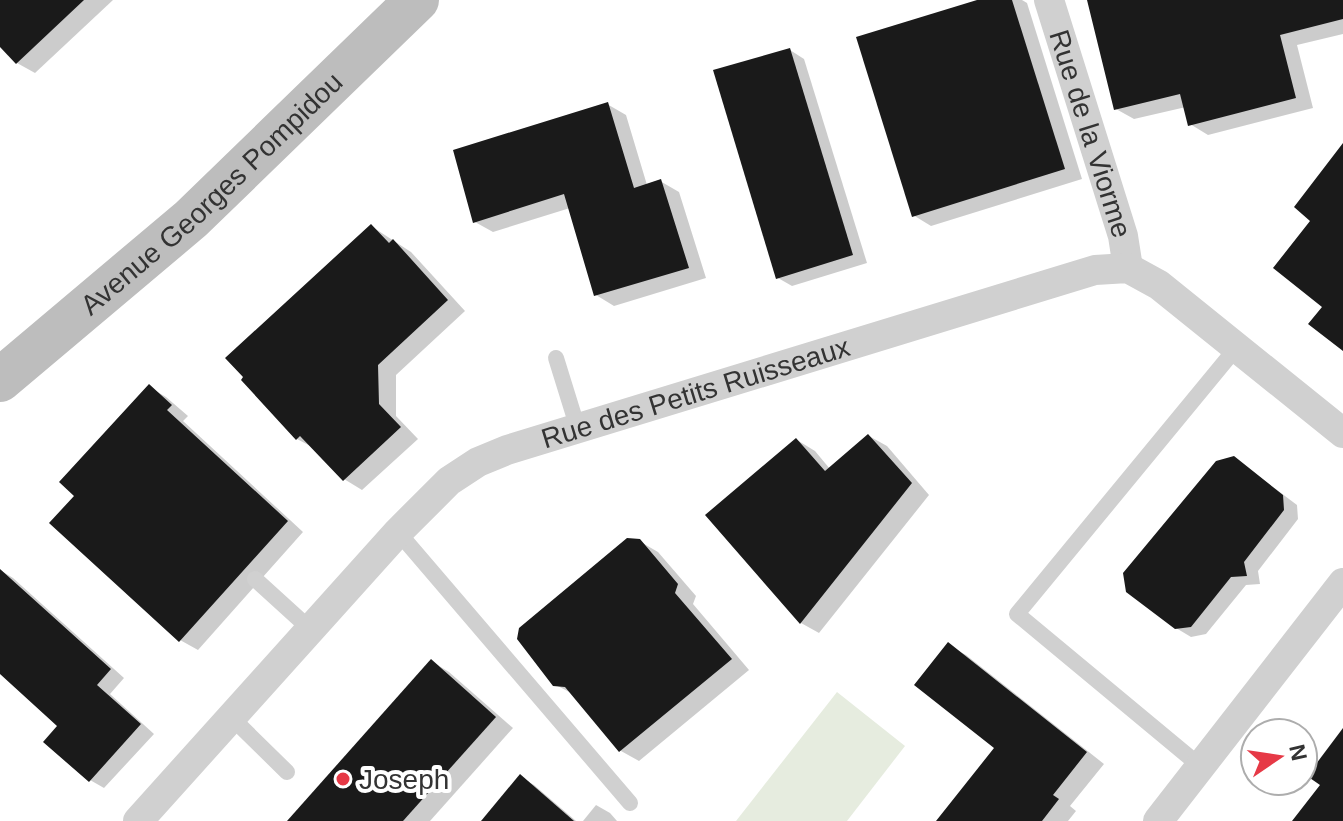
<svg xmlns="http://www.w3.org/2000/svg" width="1343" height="821" viewBox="0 0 1343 821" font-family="Arial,sans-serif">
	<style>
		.green { fill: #e6ecdf }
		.shadow { fill: #0003 }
		.building { fill: #1a1a1a }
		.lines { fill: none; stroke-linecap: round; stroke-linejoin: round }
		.lane { stroke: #d0d0d0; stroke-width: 16 }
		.street { stroke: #d0d0d0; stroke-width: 30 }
		.secondary { stroke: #bdbdbd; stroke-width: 44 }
		.poi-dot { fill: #e63946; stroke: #fff; stroke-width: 3 }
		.labels { text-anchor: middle; stroke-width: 8; stroke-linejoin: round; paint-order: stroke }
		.street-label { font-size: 28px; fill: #333; stroke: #fff }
		.poi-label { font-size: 28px; fill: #333; stroke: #fff; text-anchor: start }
	</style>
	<rect width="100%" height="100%" fill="#fff"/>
	<path class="green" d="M837,692L905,746L847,821H736Z"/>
	<g class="shadow">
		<path d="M0,0H113L35,73L17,63L0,44Z"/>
		<path d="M983,0H1022L1027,3L1082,179L931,226L913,215Z"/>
		<path d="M1089,0H1343V34L1297,45L1313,108L1208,135L1190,124L1186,107L1134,119L1116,109Z"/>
		<path d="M790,50L804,59L867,263L792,286L778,278Z"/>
		<path d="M607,104L626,115L647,185L660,181L679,192L706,278L614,306L596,295L570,208L493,232L475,222Z"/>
		<path d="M371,226L411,252L465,311L396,375V416L418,439L362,490L344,479L314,448L297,439Z"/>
		<path d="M149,387L166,397L188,416L183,421L303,532L198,650L180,640L77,496Z"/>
		<path d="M869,436L887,446L929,495L819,633L801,623L708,515L797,440L815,451L830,469Z"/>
		<path d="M1234,458L1297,505L1298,519L1258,571L1260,584L1246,585L1206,634L1191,637L1176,628Z"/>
		<path d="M639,541L658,552L696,596L693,604L749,670L639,761L621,751L575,695L554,684Z"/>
		<path d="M0,570L13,578L124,678L110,694L154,734L104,788L90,780L60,726L0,671Z"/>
		<path d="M948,645L966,655L1104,764L1070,806L1076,811L1068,821H938L997,748Z"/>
		<path d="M431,661L449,672L513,728L430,821H290Z"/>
		<path d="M520,777L534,785L576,821H484Z"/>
		<path d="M596,805L610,813L617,821H583Z"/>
	</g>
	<g class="building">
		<path d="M0,0H84L16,64L0,47Z"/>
		<path d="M977,0H1012L1065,169L912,217L856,37Z"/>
		<path d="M1087,0H1343V19L1280,35L1296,98L1188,126L1180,94L1114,110Z"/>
		<path d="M790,48L853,255L776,279L713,70Z"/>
		<path d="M608,102L634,188L661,179L689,268L594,296L564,194L473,223L453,150Z"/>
		<path d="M1343,143V351L1308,324L1322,307L1273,268L1310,221L1294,207Z"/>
		<path d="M371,224L389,243L393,239L448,300L378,365L379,404L401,427L343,481L300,436L296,440L241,380L243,377L225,358Z"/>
		<path d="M149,384L172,405L167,410L288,521L179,642L49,523L74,496L59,482Z"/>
		<path d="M868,434L912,483L800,624L705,515L796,438L825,471Z"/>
		<path d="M1234,456L1283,495L1284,510L1244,562L1247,576L1231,577L1191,627L1175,629L1126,592L1123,573L1216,461Z"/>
		<path d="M627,538L640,539L678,584L675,593L732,659L619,752L565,687L553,686L517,639L519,628Z"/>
		<path d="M0,569L111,669L97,685L141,724L89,782L43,742L57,726L0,674Z"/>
		<path d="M948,642L1087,752L1053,795L1059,799L1042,821H936L994,748L914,685Z"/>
		<path d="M431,659L496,717L403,821H287Z"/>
		<path d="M1343,728V821H1292L1320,785L1307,776Z"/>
		<path d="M520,774L574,821H481Z"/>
	</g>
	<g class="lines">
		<g class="lane">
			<path d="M556,358L578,429"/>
			<path d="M398,532L630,803"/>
			<path d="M255,579L310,629"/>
			<path d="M231,717L287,772"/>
			<path d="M1200,766L1017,614L1237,347"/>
		</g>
		<g class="street">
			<path id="s1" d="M1049,0L1123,236L1128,268"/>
			<path id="s2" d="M138,821L398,532L449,481L478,462L507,450L1095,270L1128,268L1159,285L1343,433"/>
			<path d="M1158,821L1343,583"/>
		</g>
		<path class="secondary" id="s3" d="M0,380L191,219L417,0"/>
	</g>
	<circle class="poi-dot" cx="343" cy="779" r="8"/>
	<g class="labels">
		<g class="street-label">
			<text dy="10" stroke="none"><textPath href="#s1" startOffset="140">Rue de la Viorme</textPath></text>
			<text dy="10" stroke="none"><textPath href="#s3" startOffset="282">Avenue Georges Pompidou</textPath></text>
			<text dy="10" stroke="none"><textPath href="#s2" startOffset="724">Rue des Petits Ruisseaux</textPath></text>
		</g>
		<g class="poi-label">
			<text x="359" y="789">Joseph</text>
		</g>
	</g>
	<g transform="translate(1279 757) rotate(77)"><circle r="38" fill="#ffffff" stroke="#adadad" stroke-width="2"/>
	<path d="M0-6L14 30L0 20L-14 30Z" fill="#e63946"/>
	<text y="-12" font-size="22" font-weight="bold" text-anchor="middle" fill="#333333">N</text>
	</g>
</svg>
